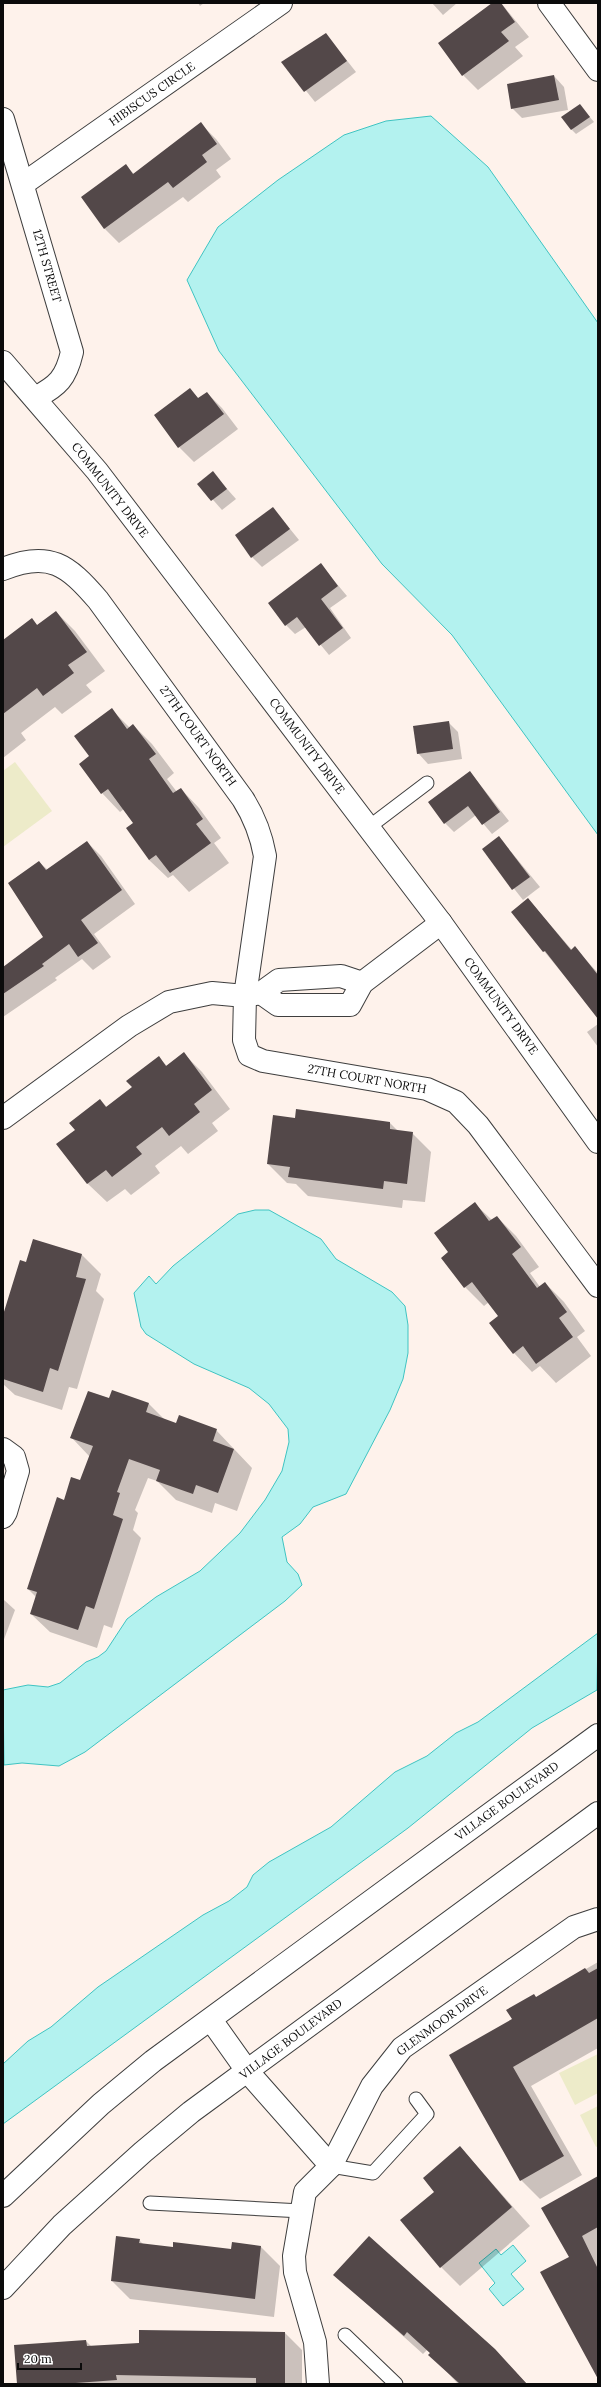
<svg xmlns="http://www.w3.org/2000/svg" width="601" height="2387" viewBox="0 0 601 2387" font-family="Lora,serif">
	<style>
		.pitch { fill: #edebc9 }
		.water { fill: #b3f2ef; stroke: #3fc4c2 }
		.shadow { fill: #0003 }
		.building { fill: #534849 }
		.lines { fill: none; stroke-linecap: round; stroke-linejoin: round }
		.service-casing { stroke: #3e3e3e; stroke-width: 15 }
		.minor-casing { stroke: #3e3e3e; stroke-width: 24 }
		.tertiary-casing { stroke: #3e3e3e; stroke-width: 24 }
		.service { stroke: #fff; stroke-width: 13 }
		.minor { stroke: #fff; stroke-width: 22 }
		.tertiary { stroke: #fff; stroke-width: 22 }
		.labels { text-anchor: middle; stroke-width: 4; stroke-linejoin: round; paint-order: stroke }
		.street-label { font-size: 12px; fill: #0b0b0b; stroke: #fff }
	</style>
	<rect width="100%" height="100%" fill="#fef2eb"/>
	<g class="pitch">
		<path d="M15,762L52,811L3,847V771Z"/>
		<path d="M598,2054V2093L575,2105L559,2073Z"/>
		<path d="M598,2106V2146L596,2147L580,2115Z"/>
	</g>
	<g class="water">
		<path d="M431,116L488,167L598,323V835L452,635L382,564L219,351L187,280L218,227L278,180L344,135L386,121Z"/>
		<path d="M255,1210H269L321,1239L336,1259L392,1292L405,1306L408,1325V1353L403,1379L390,1410L346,1494L313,1507L300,1524L282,1537L287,1562L298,1574L302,1585L285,1601L85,1752L59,1766L22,1763L4,1765L3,1690L28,1685L48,1687L60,1683L86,1662L98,1657L106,1651L127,1619L156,1597L200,1571L240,1533L265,1500L282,1471L289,1442L288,1429L269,1404L249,1388L194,1364L146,1334L141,1327L134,1293L149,1276L156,1284L173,1266L238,1214Z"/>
		<path d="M598,1633L597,1690L532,1728L408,1828L3,2124V2064L28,2041L51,2027L98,1987L203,1915L229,1901L247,1887L253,1875L269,1862L331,1827L395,1772L427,1756L456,1733L478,1722Z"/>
		<path d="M513,2245L526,2261L511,2274L524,2289L503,2306L489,2289L495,2283L479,2263L496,2249L501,2255Z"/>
	</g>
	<g class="shadow">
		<path d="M198,3H204L200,6Z"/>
		<path d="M432,3H457L443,15Z"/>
		<path d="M494,3H501L529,37L515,47L523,56L478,90L463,75Z"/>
		<path d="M326,34L356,72L315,102L283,62Z"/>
		<path d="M554,76L564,87L568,110L522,118L512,108Z"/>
		<path d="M580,105L594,122L576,134L572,130Z"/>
		<path d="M201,124L216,139L231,159L216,170L221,177L188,202L183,197L119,243L105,229L82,198L126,166L134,174Z"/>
		<path d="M190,390L199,399L207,393L222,408L238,429L194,462L179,447L156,416Z"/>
		<path d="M213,473L236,499L222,510L199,484Z"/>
		<path d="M273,508L299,540L262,567L252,557Z"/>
		<path d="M321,565L347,596L330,608L351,638L329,655L306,627L295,634L286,625Z"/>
		<path d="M56,612L75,631L105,671L86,685L92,692L62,714L55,707L21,733L26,740L3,758V641L32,619L38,626Z"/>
		<path d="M111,709L130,728L133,725L152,744L174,773L167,779L177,792L181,789L199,808L221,838L214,843L229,863L189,892L173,875L168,878L149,860L134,823L124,809L120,812L102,793L91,757Z"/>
		<path d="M448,722L458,732L462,759L428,764L418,753Z"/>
		<path d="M470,772L509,821L492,834L476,815L454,832L445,823Z"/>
		<path d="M499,837L540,887L523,900L483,849Z"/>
		<path d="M87,842L101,856L135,904L94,934L111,957L93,970L82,959L55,978L57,980L3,1017V969L45,937L39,862L48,870Z"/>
		<path d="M528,899L572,950L575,948L598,973V1017L512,912Z"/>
		<path d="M598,1024V1047L587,1032Z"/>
		<path d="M184,1054L202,1072L230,1109L212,1123L218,1131L188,1154L181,1146L155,1166L160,1173L131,1195L125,1189L107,1202L88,1184L58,1144L76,1130L100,1100L107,1107L133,1088L158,1057L167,1066Z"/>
		<path d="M296,1119L390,1123L398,1131L412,1133L431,1152L425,1202L403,1200L402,1208L308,1196L296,1184L287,1183L268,1164Z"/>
		<path d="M475,1204L492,1220L497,1217L516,1236L539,1267L530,1273L540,1287L545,1283L564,1302L585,1331L577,1337L591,1356L556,1383L540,1366L532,1372L514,1353L500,1316L489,1302L484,1306L465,1287L443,1258L450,1252Z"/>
		<path d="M34,1240L82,1255L101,1274L96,1291L104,1299L77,1389L69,1387L62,1410L15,1395L3,1384V1318L27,1263Z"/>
		<path d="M110,1400L149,1404L165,1420L177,1425L216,1430L252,1468L237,1511L215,1503L212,1513L176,1500L157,1481L148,1478L135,1510L138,1513L133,1530L141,1538L112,1628L104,1625L97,1648L50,1632L31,1614L36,1597L28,1589L64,1501L81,1482L90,1457L72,1438Z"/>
		<path d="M3,1599L15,1610L3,1642Z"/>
		<path d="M598,1962V2048L531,2086L582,2175L540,2199L521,2180L451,2055L513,2020L536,1998Z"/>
		<path d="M460,2147L530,2226L460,2286L441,2267L435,2192Z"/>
		<path d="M598,2177V2377L570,2257Z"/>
		<path d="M139,2240L144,2245L173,2248L232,2250L261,2247L280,2266L274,2317L130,2299L112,2281Z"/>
		<path d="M335,2275L494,2350L527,2384H458L427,2350L423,2354Z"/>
		<path d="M285,2333L302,2350V2384H18L86,2341L92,2347Z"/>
	</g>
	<g class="building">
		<path d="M492,3H501L515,22L501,32L509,41L462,76L438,43Z"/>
		<path d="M326,33L347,61L304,92L281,62Z"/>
		<path d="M554,75L559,100L511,109L507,84Z"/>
		<path d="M580,104L590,117L571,130L561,117Z"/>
		<path d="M201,122L217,144L202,155L207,162L173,188L168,182L104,229L81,197L126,164L133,174Z"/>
		<path d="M190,388L198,398L207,392L224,414L178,448L154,415Z"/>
		<path d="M213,471L227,489L211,501L197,484Z"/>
		<path d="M273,507L290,529L251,558L235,535Z"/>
		<path d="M321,563L338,586L321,599L343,628L319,646L297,617L285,626L268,603Z"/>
		<path d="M56,611L87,652L68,665L74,673L43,696L37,688L3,714V640L32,618L37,625Z"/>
		<path d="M112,708L127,729L133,724L156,754L149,759L173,793L181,788L203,819L196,824L211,843L170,873L156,855L149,860L126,828L133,823L108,789L101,794L79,764L89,756L74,736Z"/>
		<path d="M449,721L453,749L417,754L413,726Z"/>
		<path d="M470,771L500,812L482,825L468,806L444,824L428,802Z"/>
		<path d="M499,836L530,877L512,890L482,849Z"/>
		<path d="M87,841L122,890L81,920L98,943L78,957L69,944L42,964L44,966L3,994V967L43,937L8,883L39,861L46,870Z"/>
		<path d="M528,898L571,950L575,946L598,975V1019L545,951L543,952L511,912Z"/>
		<path d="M184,1052L212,1090L194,1104L200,1112L169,1136L162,1127L136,1147L142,1154L112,1177L106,1170L87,1184L56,1144L75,1130L69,1123L100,1099L106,1107L132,1087L126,1081L159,1056L166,1066Z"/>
		<path d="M296,1109L390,1122V1129L413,1132L407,1184L384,1181L383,1189L288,1177L290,1167L267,1164L273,1115L295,1118Z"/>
		<path d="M475,1202L489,1221L497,1216L521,1247L512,1254L537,1288L545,1282L567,1312L559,1318L573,1337L536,1364L523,1346L513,1354L489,1323L498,1316L472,1282L464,1288L441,1258L448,1252L434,1233Z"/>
		<path d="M33,1239L82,1254L76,1277L86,1279L58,1371L50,1368L43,1392L3,1379V1315L20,1260L26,1262Z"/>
		<path d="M112,1390L149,1403L146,1412L176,1423L179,1415L217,1429L213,1441L234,1449L218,1493L196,1485L193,1494L156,1481L160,1470L129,1459L117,1492L120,1493L113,1515L123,1519L94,1609L86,1606L78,1630L30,1614L37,1592L27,1589L57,1497L64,1500L71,1477L80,1480L93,1446L70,1438L88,1391L109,1398Z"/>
		<path d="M585,1968L589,1973L598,1968V2018L513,2067L564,2156L520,2181L449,2055L512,2019L506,2010L534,1994L536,1997Z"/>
		<path d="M460,2146L512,2207L440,2268L400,2220L434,2192L423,2178Z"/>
		<path d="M598,2176V2227L582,2236L598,2269V2379L540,2272L569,2257L541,2208Z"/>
		<path d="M116,2236L140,2239L139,2243L173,2247V2242L231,2249L232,2242L261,2246L255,2299L111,2281Z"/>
		<path d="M369,2236L495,2349L527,2384H460L428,2355L430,2353L407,2332L404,2336L333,2275Z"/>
		<path d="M139,2330L285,2332V2384H256V2378L116,2375L117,2380L62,2384H17L14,2345L86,2340L87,2346L139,2343Z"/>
	</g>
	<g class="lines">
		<g class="service-casing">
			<g id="service">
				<path d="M369,827L427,783"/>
				<path d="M331,2166L373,2173L427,2114L416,2099"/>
				<path d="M150,2203L302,2211"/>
				<path d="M345,2335L396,2384"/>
			</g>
		</g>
		<g class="minor-casing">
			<g id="minor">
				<path d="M549,3L598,70"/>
				<path d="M3,119L72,352C66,378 58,386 35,398"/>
				<path d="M23,184L281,3"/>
				<path d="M3,569C49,550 68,565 98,600L243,799C255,818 261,834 265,856L245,996L244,1040L249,1055L263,1061L427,1089L456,1102L478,1125L598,1286"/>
				<path d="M261,993L278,1005H350L362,983L441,923"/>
				<path d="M3,1118L129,1026L169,1002L212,993L245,996L261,993L279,980L341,976L362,983"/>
				<path d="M3,1449L14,1457L18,1471L6,1512L3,1517"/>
				<path d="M211,2020L248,2072L331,2166"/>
				<path d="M318,2384L315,2342L295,2272L294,2256L305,2192L331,2166L372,2086L402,2048L574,1927L598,1919"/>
			</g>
		</g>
		<g class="tertiary-casing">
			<g id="tertiary">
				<path d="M3,362L97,471L248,669L441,923L598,1142"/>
				<path d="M3,2196L101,2104L153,2061L598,1735"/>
				<path d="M3,2288L62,2225L143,2152L191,2112L598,1813"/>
			</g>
		</g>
		<use href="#service" class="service"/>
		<use href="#minor" class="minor"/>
		<use href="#tertiary" class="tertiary"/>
	</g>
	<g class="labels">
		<g class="street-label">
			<text transform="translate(152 94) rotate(-35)" y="4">HIBISCUS CIRCLE</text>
			<text transform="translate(47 266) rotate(74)" y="4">12TH STREET</text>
			<text transform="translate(110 490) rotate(52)" y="4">COMMUNITY DRIVE</text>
			<text transform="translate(198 736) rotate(54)" y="4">27TH COURT NORTH</text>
			<text transform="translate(307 746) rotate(53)" y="4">COMMUNITY DRIVE</text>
			<text transform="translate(501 1006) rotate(54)" y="4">COMMUNITY DRIVE</text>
			<text transform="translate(367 1079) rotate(10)" y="4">27TH COURT NORTH</text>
			<text transform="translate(507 1801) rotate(-36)" y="4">VILLAGE BOULEVARD</text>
			<text transform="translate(442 2021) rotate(-36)" y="4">GLENMOOR DRIVE</text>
			<text transform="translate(291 2039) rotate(-37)" y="4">VILLAGE BOULEVARD</text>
		</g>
	</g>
	<rect width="601" height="2387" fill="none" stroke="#0b0b0b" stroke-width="8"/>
	<path d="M18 2363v6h63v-6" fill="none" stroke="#0b0b0b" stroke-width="2"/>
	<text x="24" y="2363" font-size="12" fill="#0b0b0b" stroke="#ffffff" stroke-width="3" paint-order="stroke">20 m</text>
</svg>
